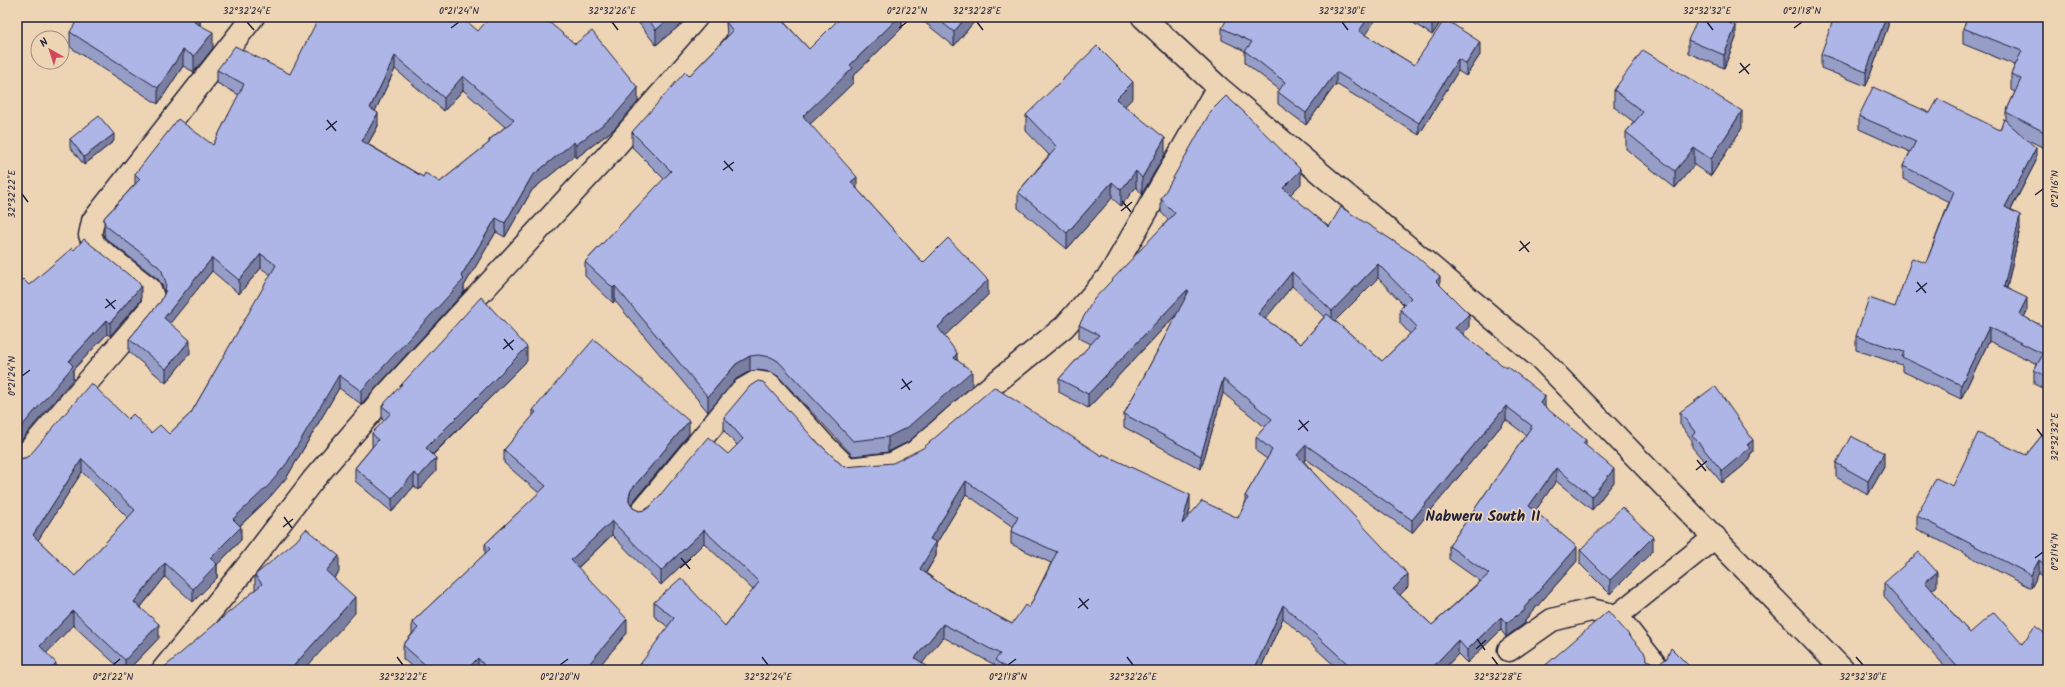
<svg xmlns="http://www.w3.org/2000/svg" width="2065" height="687" viewBox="0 0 2065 687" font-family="Kalam,sans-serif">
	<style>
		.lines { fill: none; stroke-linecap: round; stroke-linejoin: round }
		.street-casing { stroke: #22223b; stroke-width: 25 }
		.secondary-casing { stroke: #22223b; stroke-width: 25 }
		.street { stroke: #edd4b5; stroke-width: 22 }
		.secondary { stroke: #edd4b5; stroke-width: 22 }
		.wall { fill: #969dc7; stroke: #22223b; fill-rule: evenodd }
		.shaded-wall { fill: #7a7fa2; stroke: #22223b }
		.building { fill: #aeb6e7; stroke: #22223b; fill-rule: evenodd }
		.ticks { fill: none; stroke: #22223b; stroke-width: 1.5 }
		.labels { text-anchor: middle; stroke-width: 3.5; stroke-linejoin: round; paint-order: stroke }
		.quarter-label { font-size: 15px; font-weight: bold; fill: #22223b; stroke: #edd4b5 }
		.neatline { fill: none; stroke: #22223b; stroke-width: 1.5 }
		.ticks-label { font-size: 10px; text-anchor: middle; fill: #22223b }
	</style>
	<rect width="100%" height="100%" fill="#edd4b5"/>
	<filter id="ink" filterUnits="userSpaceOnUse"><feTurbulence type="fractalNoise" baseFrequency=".025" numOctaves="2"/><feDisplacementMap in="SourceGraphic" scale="8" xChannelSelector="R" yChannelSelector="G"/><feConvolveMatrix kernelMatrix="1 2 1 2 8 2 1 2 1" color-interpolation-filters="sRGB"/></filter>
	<g filter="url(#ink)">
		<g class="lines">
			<g class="street-casing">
				<g id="street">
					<path d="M21,460L150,309L154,300L150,289L95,246L90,235L93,221L253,17"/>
					<path d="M641,512L742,390L756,382L769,384L823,444L848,469L892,464L915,452L968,405L1064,327L1110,275L1218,87"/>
					<path d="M1509,650L1552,620L1591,610L1617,616"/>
					<path d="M163,670L245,569L313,480L385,396L607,156L714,33L725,17"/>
					<path d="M1656,670L1658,668L1617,616L1715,537"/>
				</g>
			</g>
			<g class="secondary-casing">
				<path id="secondary" d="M1143,17L1218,87L1541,359L1843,670"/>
			</g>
			<use href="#street" class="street"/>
			<use href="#secondary" class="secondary"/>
		</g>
		<g class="wall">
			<path d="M200,17V26L213,48L194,72L183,66L158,104L70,47V32Z"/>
			<path d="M616,17H624L619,21Z"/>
			<path d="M634,17H690L656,45Z"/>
			<path d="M790,17L784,22L809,49L902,17V28L853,76V83L810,124L857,189L923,263L988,295L944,336L972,386L908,442L888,452L853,456L778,376L771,372L758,370L750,371L736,379L708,412L615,301L613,303L585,276V262L664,179L632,147V132L689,76L727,37L726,22Z"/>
			<path d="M919,17H978L954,46L919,18Z"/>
			<path d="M1404,17H1444L1432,35Z"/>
			<path d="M1731,17V23L1736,38L1724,68L1688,53V40Z"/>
			<path d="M1888,17V26L1866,86L1821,68V54Z"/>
			<path d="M2048,17V150L2026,139L2036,161L2011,210L2020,229L2007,288L2027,311L2024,317L2048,329V391L2034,384V370L2037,364L1989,341L1961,399L1902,371V365L1856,350V336L1895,307L1926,263L1949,202L1903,179V166L1910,152L1859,129V116L1930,113L2000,130L2006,121V112L2015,92L2011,90V74L2015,65L1963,44V28Z"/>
			<path d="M1222,28L1365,35L1414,65L1480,55L1466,76L1458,71L1419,135L1336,84L1306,125L1278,104V92L1280,90L1245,63V51L1222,40Z"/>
			<path d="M478,31L638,102L614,129L576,158L574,156L532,190L505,237L496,232L464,286V292L361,404L339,388L287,477L269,498L240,526L241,540L217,565V578L193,602L165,577L141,607L159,638L128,670H122L73,625L46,653L56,670H17L18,459L25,458L128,419L151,433L169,434L191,413L271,275L261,268L239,294L212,271L170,323L190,353L166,383L129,352V339L161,301L165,293L162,285L158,279L105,238L104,232V218L135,184V174L213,145L239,95L217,83V70L290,74ZM395,69L444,111L463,90L505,127L489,140V143L440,182L423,177L368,144L378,126L375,111ZM82,472L128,518L75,576L38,540Z"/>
			<path d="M1614,90L1742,128L1711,176L1694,165L1675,188L1626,149V132L1634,122L1614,107Z"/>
			<path d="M1133,98L1125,106L1165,154L1142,194L1136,187L1121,206L1112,198L1067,249L1018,208V192L1049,155L1026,131V115Z"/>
			<path d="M70,139L114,141L84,165L70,147Z"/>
			<path d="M1301,184L1290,195L1329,227L1440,285L1469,328L1463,334L1545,407L1586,446L1614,482L1592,510L1556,481L1535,511L1577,561L1525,620V623L1506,637L1501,630L1467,663L1458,654L1443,670H1339L1283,618L1260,670H995V665L943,637L922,663L668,627L654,616V602L725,626L753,590L704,543L661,585L612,535L578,568L627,633L596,670H416L403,659V645L412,634V622L485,554V544L539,493L504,463V450L533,416V410L689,434L631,504V505L633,508L639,511L645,510L728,454L737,445L724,431V417L814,439L844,467L1102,456L1190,509L1188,517L1238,518L1245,504V496L1267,459L1256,451V437L1265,427L1223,393L1201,469L1124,427V414L1177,314L1088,408L1059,392V379L1091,344L1079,338V325L1168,220L1161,212V199ZM1378,278L1404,305L1400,309V323L1410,334L1382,361L1335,321ZM1292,286L1324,317L1301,344L1265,319ZM1506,420L1526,435L1449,546V559L1480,581L1432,625L1400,595L1408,587L1304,461L1306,459L1412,533ZM966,494L1013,527L1011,531V544L1051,563L1029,608L1012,624L949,590L926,573L936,556V544Z"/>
			<path d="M74,250L141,300L110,336L107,334L73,370V379L29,285Z"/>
			<path d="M527,361L433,455L436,471L419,490L414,486L392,512L355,481V468L372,447V433L384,421L382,419V406Z"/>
			<path d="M1680,412L1753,452L1750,454V460L1722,483L1692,447V440L1680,424Z"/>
			<path d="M2048,428V581L2039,573L2031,588L1917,529V516L1953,486L2026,455Z"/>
			<path d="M1836,463L1884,467L1868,495L1836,477Z"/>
			<path d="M1580,550L1653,551L1610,594L1580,564Z"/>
			<path d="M339,572L334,578L355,613L255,590V575Z"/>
			<path d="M1884,583L1937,586L1932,590L1970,633L2022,644L2048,670H1948L1884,597Z"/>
		</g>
		<g class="shaded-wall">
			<path d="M197,17H200V28L194,22Z"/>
			<path d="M619,17H624L619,21Z"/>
			<path d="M671,17H690L656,45V30Z"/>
			<path d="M776,17H790L776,28Z"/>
			<path d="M899,17H902V28L853,76V83L803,131V116L850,65Z"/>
			<path d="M966,17H978L954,46V32Z"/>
			<path d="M1369,17H1378L1359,43V31Z"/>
			<path d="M1435,17H1444L1432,35V22Z"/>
			<path d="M1727,17H1731V23L1725,21Z"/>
			<path d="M1886,17H1888V26L1866,86V72Z"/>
			<path d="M1736,26V38L1724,68V55Z"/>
			<path d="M213,32V48L194,72V56Z"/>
			<path d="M1480,42V55L1466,76V64Z"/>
			<path d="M183,50V66L158,104V88Z"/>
			<path d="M395,56V69L370,122V108Z"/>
			<path d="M1458,59V71L1419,135V123Z"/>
			<path d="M1336,72V84L1306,125V113Z"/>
			<path d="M463,76V90L444,111V98Z"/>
			<path d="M1133,82V98L1116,115V99Z"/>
			<path d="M638,88V102L614,129L576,158V145Z"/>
			<path d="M1742,111V128L1711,176V159Z"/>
			<path d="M378,113V126L362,154V141Z"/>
			<path d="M114,134V141L84,165V157Z"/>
			<path d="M1165,138V154L1142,194V178Z"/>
			<path d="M574,142V156L532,190L505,237V223L532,176Z"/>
			<path d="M1694,148V165L1675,188V171Z"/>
			<path d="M2036,148V161L2005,221V207Z"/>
			<path d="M1301,170V184L1283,202V188Z"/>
			<path d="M1136,171V187L1121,206V190Z"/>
			<path d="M857,177V192L851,182Z"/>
			<path d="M1112,182V198L1067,249V233Z"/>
			<path d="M2020,215V229L2004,300V287Z"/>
			<path d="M496,218V232L464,286V292L361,404V391L461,276Z"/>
			<path d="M261,254V268L239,294V280Z"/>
			<path d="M212,258V271L164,331V318Z"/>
			<path d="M1378,264V278L1332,324V311Z"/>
			<path d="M1292,272V286L1258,328V314Z"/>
			<path d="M1440,277V290L1436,281Z"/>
			<path d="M988,280V295L938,342V327Z"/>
			<path d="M141,286V300L110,336V323Z"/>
			<path d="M615,286V301L613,303V288Z"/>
			<path d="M1187,290V303L1088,408V394Z"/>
			<path d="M2027,298V311L2019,328V314Z"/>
			<path d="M1469,314V328L1455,342V328Z"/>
			<path d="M107,320V334L73,370V379L17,445V432L69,361Z"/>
			<path d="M1989,327V341L1961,399V385Z"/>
			<path d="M190,340V353L166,383V369Z"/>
			<path d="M527,347V361L426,461V448Z"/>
			<path d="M957,353V368L954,358Z"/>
			<path d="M750,356V371L736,379L708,412V397L736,364Z"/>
			<path d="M972,371V386L908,442L888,452V437Z"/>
			<path d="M339,375V388L287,477L269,498L233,532V519Z"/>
			<path d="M1223,379V393L1201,469V456Z"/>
			<path d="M1545,396V410L1540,403Z"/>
			<path d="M1506,406V420L1412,533V520Z"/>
			<path d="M689,421V434L631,504L629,510V496L631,490Z"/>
			<path d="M1586,440V453L1583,443Z"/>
			<path d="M1753,440V452L1750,454V460L1722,483V471Z"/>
			<path d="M1306,445V459L1297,468V455Z"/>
			<path d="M1884,453V467L1868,495V481Z"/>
			<path d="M436,458V471L419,490V477Z"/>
			<path d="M82,459V472L33,548V535Z"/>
			<path d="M1556,468V481L1529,520V506Z"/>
			<path d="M1614,469V482L1592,510V496Z"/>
			<path d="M414,473V486L392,512V499Z"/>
			<path d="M966,481V494L936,544V556L920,582V569L930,539Z"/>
			<path d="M1190,495V509L1182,537V524Z"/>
			<path d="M612,521V535L571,574V560Z"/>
			<path d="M241,527V540L217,565V578L193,602V589L210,558Z"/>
			<path d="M704,530V543L661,585V571Z"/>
			<path d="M1653,537V551L1610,594V580Z"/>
			<path d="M1577,547V561L1525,620V623L1506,637V623L1524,608Z"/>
			<path d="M339,556V572L326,588V571Z"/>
			<path d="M2039,560V573L2031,588V575Z"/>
			<path d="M165,563V577L134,615V602Z"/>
			<path d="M1937,572V586L1925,595V582Z"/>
			<path d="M1408,574V587L1393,602V589Z"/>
			<path d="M355,597V613L304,670H290Z"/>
			<path d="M1283,605V618L1260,670H1254Z"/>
			<path d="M73,611V625L40,660V646Z"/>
			<path d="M1501,617V630L1467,663V650Z"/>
			<path d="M627,619V633L596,670H584Z"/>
			<path d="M159,624V638L128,670H125V660Z"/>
			<path d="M943,624V637L917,670L915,658Z"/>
			<path d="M1458,640V654L1443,670H1430Z"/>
			<path d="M478,658V670H466Z"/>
			<path d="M56,663V670H49Z"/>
		</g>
		<g class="building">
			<path d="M79,17H197L194,22L213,32L194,56L183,50L158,88L70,32Z"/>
			<path d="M319,17H462L478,31L490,17H543L575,44L592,31L638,88L614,116L576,145L574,142L532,176L505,223L496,218L461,276L464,279L361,391L339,375L287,463L269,485L233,519L241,527L210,558L217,564L193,589L165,563L134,602L159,624L125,660L73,611L40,646L56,663L49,670H17V458L18,459L25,458L30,455L91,383L128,419L133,414L151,433L160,425L169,434L191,413L276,265L261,254L239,280L212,258L164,318L190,340L166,369L129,339L161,301L165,292L166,283L162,271L158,266L105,225L104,218L140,179L135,174L178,119L213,145L244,84L217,70L235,46L290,74ZM395,56L444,98L463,76L514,120L489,140L490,142L440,182L425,173L423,177L362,141L378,113L370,108ZM82,459L135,510L75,576L33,535Z"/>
			<path d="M646,17H671L656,30Z"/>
			<path d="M730,17H779L809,49L841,17H899L850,65L853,68L803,116L857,177L851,182L923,263L948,238L988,280L938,327L957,353L954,358L972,371L908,427L888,437L853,441L778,361L771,357L758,355L750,356L736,364L708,397L615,286L613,288L585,262L671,171L632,132L685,72L689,76L733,31L726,22Z"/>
			<path d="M935,17H966L954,32Z"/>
			<path d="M1228,17H1369L1359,31L1414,65L1445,19L1480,42L1466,64L1458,59L1419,123L1336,72L1306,113L1278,92L1285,82L1245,51L1252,42L1222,28Z"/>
			<path d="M1424,17H1435L1432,22Z"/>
			<path d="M1699,17H1727L1725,21L1736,26L1724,55L1688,40Z"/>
			<path d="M1834,17H1886L1866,72L1821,54Z"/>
			<path d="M1968,17H2048V134L2006,112L2021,79L2011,74L2022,51L1963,28Z"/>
			<path d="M1097,46L1133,82L1116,99L1165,138L1142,178L1136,171L1121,190L1112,182L1067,233L1018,192L1057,147L1026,115Z"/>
			<path d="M1643,50L1742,111L1711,159L1694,148L1675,171L1626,132L1643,112L1614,90Z"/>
			<path d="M1873,87L1930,113L1938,99L2000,130L2004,119L2036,148L2005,207L2020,215L2004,287L2027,298L2019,314L2048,329V377L2034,370L2043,354L1989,327L1961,385L1902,357L1904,352L1856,336L1869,298L1895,307L1912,258L1926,263L1954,191L1903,166L1916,141L1859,116Z"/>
			<path d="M1226,96L1244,112L1301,170L1283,188L1329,227L1341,207L1415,255L1440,277L1436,281L1469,314L1455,328L1506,368L1507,366L1545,396L1540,403L1586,440L1583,443L1614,469L1592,496L1556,468L1529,506L1577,547L1524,608L1525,610L1506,623L1501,617L1467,650L1458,640L1430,670H1348L1350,666L1283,605L1254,670H1100L1091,666L1090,670H1009L995,660L1000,654L943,624L915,658L933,670H636L674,618L654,602L681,578L725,626L759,582L704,530L661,571L612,521L571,560L627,619L584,670H488L478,658L466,670L464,667L461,670H431L403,645L418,628L412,622L490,549L485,544L546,486L504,450L536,412L533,410L594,339L689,421L631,490L629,496V502L633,508L639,511L645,510L651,506L708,437L728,454L743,439L724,417L750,386L758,381L763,382L814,439L844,467L893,463L923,448L994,387L1102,456L1103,454L1190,495L1182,524L1202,501L1238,518L1248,498L1245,496L1272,450L1256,437L1272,419L1223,379L1201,456L1124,414L1189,291L1187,290L1088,394L1059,379L1099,335L1079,325L1094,299L1175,213L1161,199L1211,111ZM1378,264L1411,298L1400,309L1417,327L1382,361L1327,314L1301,344L1258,314L1292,272L1332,311ZM1506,406L1532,426L1449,546L1489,574L1432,625L1393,589L1408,574L1297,455L1306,445L1412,520ZM966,481L1018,517L1011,531L1057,552L1029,608L1025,605L1012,624L949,590L920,569L936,542L930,539Z"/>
			<path d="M99,116L114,134L84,157L70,139Z"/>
			<path d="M84,239L139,283L141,286L110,323L107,320L69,361L73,366L17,432V284L23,279L29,285L72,248L74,250Z"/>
			<path d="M481,297L527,347L426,448L436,458L419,477L414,473L392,499L355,468L378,440L372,433L391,413L382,406Z"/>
			<path d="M1715,386L1753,440L1747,445L1750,448L1722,471L1692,435L1695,432L1680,412Z"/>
			<path d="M2048,428V567L2039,560L2031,575L1917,516L1936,478L1953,486L1978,433L2026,455Z"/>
			<path d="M1851,436L1884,453L1868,481L1836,463Z"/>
			<path d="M1622,507L1653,537L1610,580L1580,550Z"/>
			<path d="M306,529L339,556L326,571L355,597L290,670H161L262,584L255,575L296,541Z"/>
			<path d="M1919,552L1937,572L1925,582L1970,633L1994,612L2022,644L2035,626L2048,636V670H1960L1884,583Z"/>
			<path d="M1608,611L1644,652L1647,660L1655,664L1660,663L1667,658L1671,648L1693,670H1540Z"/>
		</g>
	</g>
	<path class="ticks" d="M247,22L254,30M612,22L618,30M977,22L983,30M1342,22L1348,30M1707,22L1713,30M451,28L459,22M899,28L907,22M1794,28L1802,22M1740,63L1749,74M1739,73L1750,64M327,120L336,131M326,130L337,121M724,161L733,171M723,170L734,162M22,194L28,202M2035,195L2043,189M1122,201L1131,212M1121,211L1132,202M1520,241L1529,252M1519,251L1530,242M1917,282L1926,293M1916,292L1927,283M106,299L115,309M105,308L116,300M504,339L513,350M503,349L514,340M22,376L30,370M902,379L910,390M901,389L912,381M1299,420L1308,431M2037,429L2043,437M1298,430L1309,421M1697,460L1706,471M1696,470L1707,461M284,517L292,528M283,527L293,519M681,558L690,569M2035,558L2043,552M680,568L691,559M1079,598L1088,609M1078,608L1089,599M1477,639L1485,650M1476,649L1486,640M397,657L403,665M762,657L768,665M1127,657L1133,665M1492,657L1498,665M1856,657L1863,665M113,665L120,659M560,665L568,659M1008,665L1016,659"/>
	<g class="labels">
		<g class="quarter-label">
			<text x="1483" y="521">Nabweru South II</text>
		</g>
	</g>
	<rect width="2065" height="687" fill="none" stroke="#edd4b5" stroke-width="44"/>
	<g transform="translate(50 50) rotate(321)"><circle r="19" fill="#edd4b5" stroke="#9c8d84"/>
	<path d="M0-3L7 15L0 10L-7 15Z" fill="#d1495b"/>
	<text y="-6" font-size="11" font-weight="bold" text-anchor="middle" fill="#22223b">N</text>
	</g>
	<rect x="22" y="22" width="2021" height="643" class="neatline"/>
	<g class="ticks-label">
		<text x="247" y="14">32°32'24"E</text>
		<text x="459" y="14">0°21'24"N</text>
		<text x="612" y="14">32°32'26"E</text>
		<text x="907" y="14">0°21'22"N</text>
		<text x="977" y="14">32°32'28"E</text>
		<text x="1342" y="14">32°32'30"E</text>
		<text x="1707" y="14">32°32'32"E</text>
		<text x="1802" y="14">0°21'18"N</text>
		<text transform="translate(2054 189) rotate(-90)" y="4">0°21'16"N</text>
		<text transform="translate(11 194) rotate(-90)" y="4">32°32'22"E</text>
		<text transform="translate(11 376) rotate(-90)" y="4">0°21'24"N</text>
		<text transform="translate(2054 437) rotate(-90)" y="4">32°32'32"E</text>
		<text transform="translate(2054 552) rotate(-90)" y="4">0°21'14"N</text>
		<text x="113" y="680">0°21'22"N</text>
		<text x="403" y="680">32°32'22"E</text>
		<text x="560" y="680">0°21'20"N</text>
		<text x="768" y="680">32°32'24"E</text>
		<text x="1008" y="680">0°21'18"N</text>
		<text x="1133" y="680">32°32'26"E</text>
		<text x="1498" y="680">32°32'28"E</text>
		<text x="1863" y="680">32°32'30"E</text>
	</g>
</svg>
